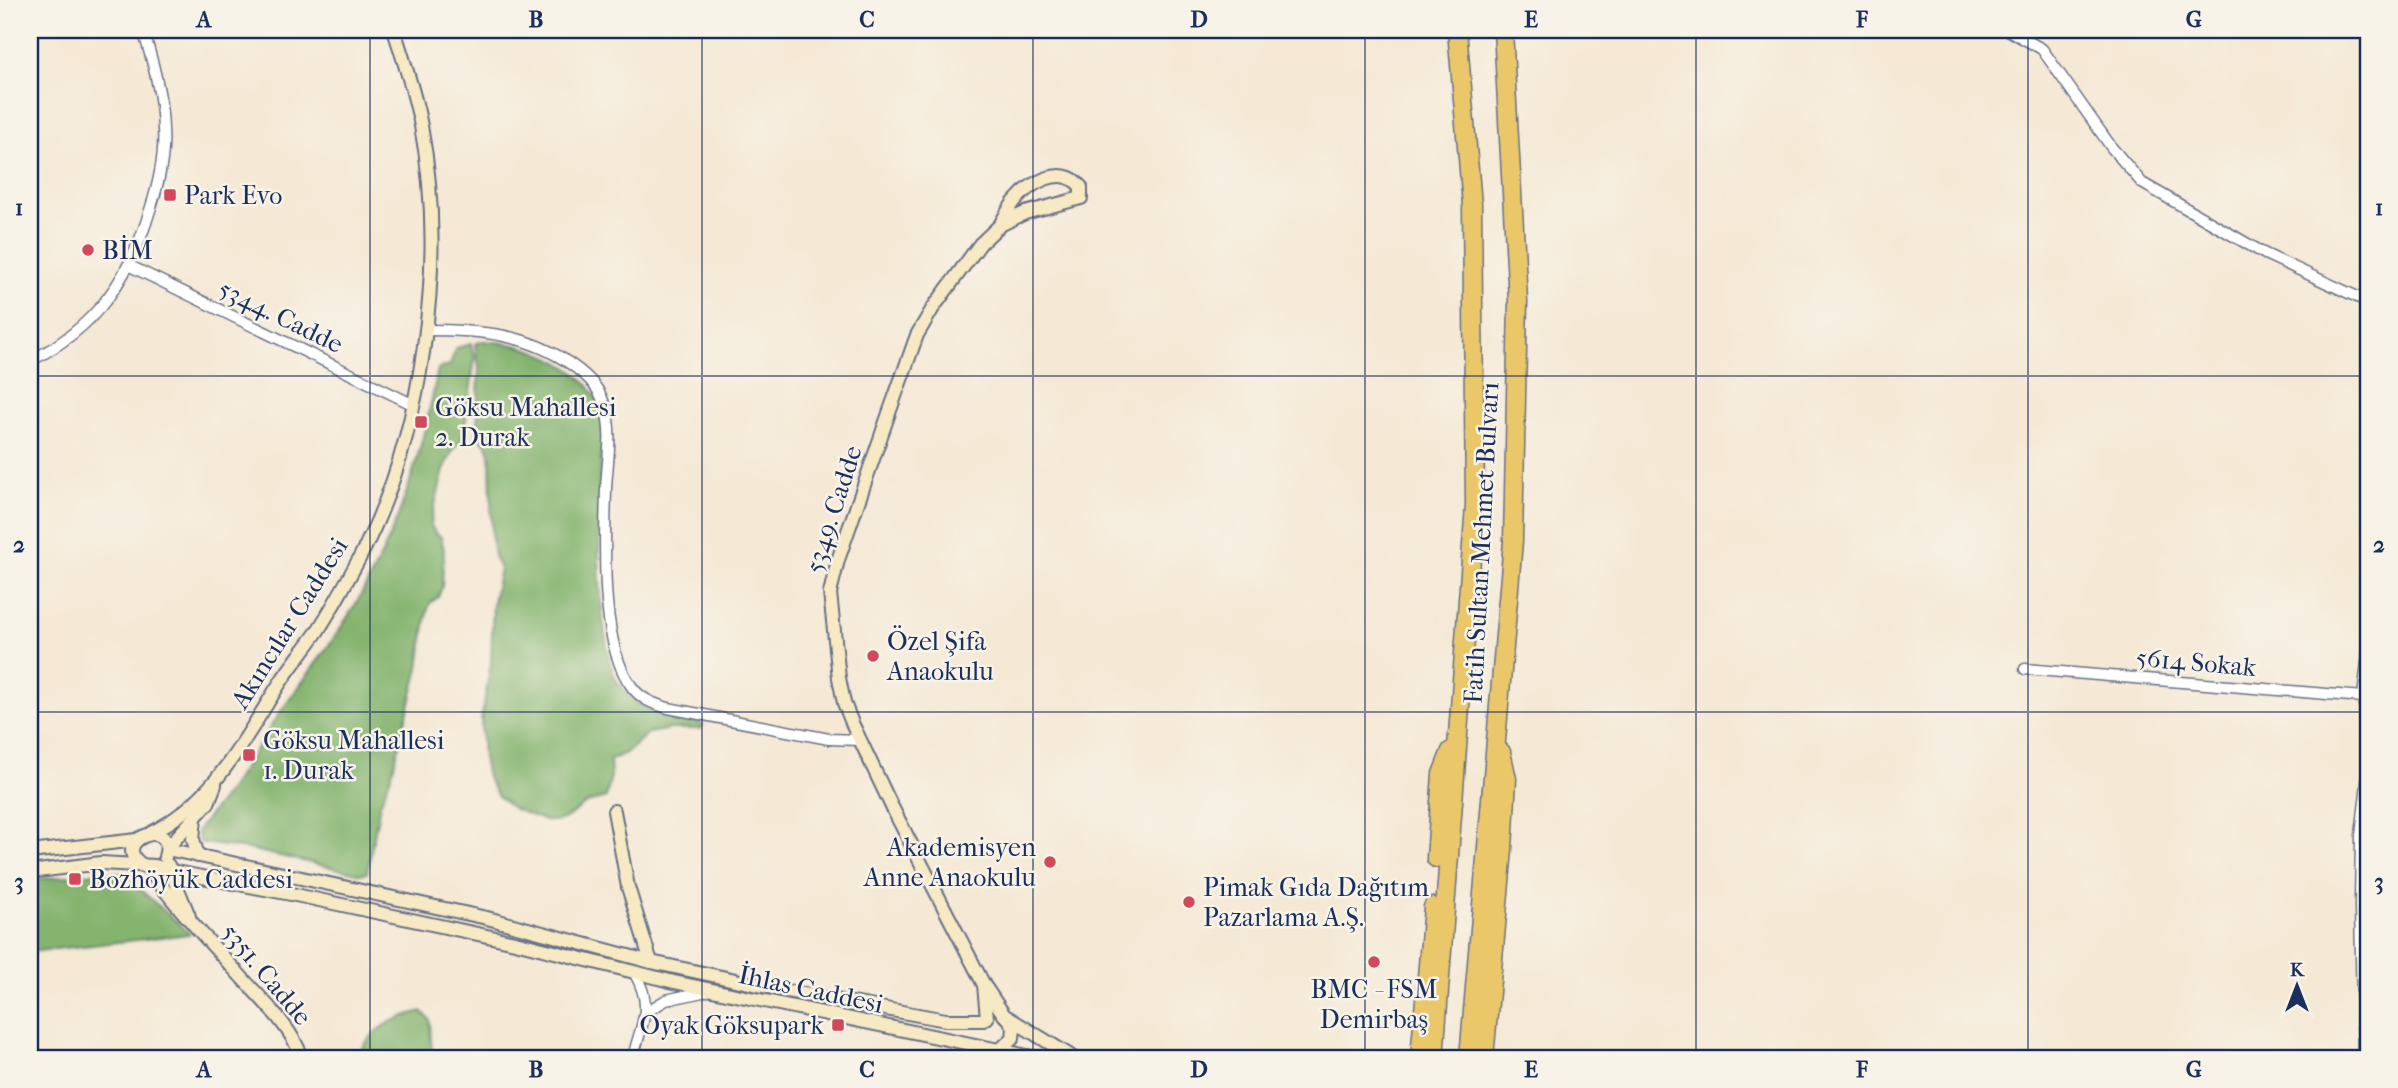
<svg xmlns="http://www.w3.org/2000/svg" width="2398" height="1088" viewBox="0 0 2398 1088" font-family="'IM FELL French Canon',serif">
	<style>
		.forest { fill: #84b46e; stroke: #507266; stroke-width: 2 }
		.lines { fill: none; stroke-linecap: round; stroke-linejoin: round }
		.street-casing { stroke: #677087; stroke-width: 13 }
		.secondary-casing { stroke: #677087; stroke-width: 16 }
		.highway-casing { stroke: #677087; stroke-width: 21 }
		.street { stroke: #fff; stroke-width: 10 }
		.secondary { stroke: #f7e9c3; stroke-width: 12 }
		.highway { stroke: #eac769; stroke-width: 18 }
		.grid { fill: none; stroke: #1b2f5e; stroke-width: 2; stroke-opacity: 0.55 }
		.poi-dot { fill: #d1495b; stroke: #f7f3e8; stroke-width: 2.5 }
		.labels { text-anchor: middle; stroke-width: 5; stroke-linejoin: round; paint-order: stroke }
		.poi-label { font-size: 26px; fill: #1b2f5e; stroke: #f7f3e8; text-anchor: start }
		.street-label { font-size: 26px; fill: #1b2f5e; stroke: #f7f3e8 }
		.neatline { fill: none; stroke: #1b2f5e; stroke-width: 2.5 }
		.grid-label { font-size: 23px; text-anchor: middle; font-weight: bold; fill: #1b2f5e }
	</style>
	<rect width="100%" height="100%" fill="#f7f3e8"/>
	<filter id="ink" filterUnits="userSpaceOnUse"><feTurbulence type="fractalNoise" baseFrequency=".0143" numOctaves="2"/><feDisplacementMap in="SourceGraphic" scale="14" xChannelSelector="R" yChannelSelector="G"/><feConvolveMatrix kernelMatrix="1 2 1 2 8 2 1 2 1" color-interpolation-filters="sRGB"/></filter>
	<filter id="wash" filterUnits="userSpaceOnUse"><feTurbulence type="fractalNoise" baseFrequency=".00686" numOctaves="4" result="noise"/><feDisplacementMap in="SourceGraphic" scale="28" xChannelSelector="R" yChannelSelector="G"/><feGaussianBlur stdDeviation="1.57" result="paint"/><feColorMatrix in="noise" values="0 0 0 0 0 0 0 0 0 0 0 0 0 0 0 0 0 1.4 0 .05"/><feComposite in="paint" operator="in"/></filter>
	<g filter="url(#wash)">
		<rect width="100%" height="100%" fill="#f5e8d4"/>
		<g class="forest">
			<path d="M482,341C523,342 581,362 599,404C607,426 600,451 600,473C599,524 597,577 604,628C607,646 608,669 619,684C632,701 652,714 672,718C683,720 694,720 703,725L701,729H670L648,733L626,753L610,760L611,776L606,797L585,804L566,818L556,821H545L512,808L497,795L487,777L483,758L481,720L491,664L493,601L500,569L494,556L492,541L490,454L487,445L477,435L479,367L475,344Z"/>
			<path d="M471,344L475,358L466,420L461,441L452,452L444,470L432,516L431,525L435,533L441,537L444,550L442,587L438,597L430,603L427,612L419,668L392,773L380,804L367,873L361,874L248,849L202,843L199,841L197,832C205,818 217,807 226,794C245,768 261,740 279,714C307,675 337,637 361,595C401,525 423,448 438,369L450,365L456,348Z"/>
			<path d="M95,873H115L124,875L190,934L30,952V880Z"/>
			<path d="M422,1011L430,1020L432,1058H357C371,1028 391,1019 422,1011Z"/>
		</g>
	</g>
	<g filter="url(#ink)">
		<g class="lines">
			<g class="street-casing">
				<g id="street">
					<path d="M2008,30L2042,49L2112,148L2142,183L2265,254L2368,302"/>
					<path d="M130,266L414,405"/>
					<path d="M425,330C479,330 527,333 572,365C589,377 601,389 606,410C613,434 607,464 606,489C605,542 599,644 632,687C641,699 653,704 668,708L829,739L860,740"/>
					<path d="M30,361C97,327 130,278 151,207C159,182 165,155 163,129C162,95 153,62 143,30"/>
					<path d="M2025,669L2363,697"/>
					<path d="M646,1012L666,1000L707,991"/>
					<path d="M633,1058C641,1022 655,1008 634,972"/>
					<path d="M2363,1058L2360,906L2361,835L2368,775V732L2363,697L2368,653"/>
				</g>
			</g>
			<g class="secondary-casing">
				<g id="secondary">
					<path d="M614,811L628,887L651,962"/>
					<path d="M195,818L193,839L198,856"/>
					<path d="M151,833C215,800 242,742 280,683C291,666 305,649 317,632C332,609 346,583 359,559C423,438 447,261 421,126C415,94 404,61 394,30"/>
					<path d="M167,848L208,803L215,785"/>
					<path d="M167,849L487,918L651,962L787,991L946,1020H984"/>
					<path d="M30,852L137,840"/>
					<path d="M168,865L189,916"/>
					<path d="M144,866C104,842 178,813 165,857"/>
					<path d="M147,866C176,908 211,943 245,981C267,1005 291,1027 302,1058"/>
					<path d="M30,872L101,863L155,866L176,872L291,894L515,942L674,982L1037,1058"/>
					<path d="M986,988L1004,1015L1074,1058"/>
					<path d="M987,1018L984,985L892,807L852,723L844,703L839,678L830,593L838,560L888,416L917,335L933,308L980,244L1000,225L1025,213L1081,198V187C1063,163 1030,183 1015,201C1009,208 1005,217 1000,225"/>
					<path d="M1001,1049L1013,1038L1014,1028L1009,1019"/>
				</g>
			</g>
			<g class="highway-casing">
				<g id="highway">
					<path d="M1436,858L1442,774L1451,751"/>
					<path d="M1420,1058L1433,907"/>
					<path d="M1434,1058L1475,505L1472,205L1457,30"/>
					<path d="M1469,1058L1513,541L1518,301L1503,30"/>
					<path d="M1484,1058L1503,849L1507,779L1501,752"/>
				</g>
			</g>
			<use href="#street" class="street"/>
			<use href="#secondary" class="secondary"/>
			<use href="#highway" class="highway"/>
		</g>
	</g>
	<path class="grid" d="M370,30V1058M702,30V1058M1033,30V1058M1365,30V1058M1696,30V1058M2028,30V1058M30,376H2368M30,712H2368"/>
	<g class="poi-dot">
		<rect x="163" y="188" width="14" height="14" rx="3.5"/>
		<circle cx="88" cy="250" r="7"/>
		<rect x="414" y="415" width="14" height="14" rx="3.5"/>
		<circle cx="873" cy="656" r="7"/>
		<rect x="242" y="748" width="14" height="14" rx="3.5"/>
		<circle cx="1050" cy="862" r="7"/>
		<rect x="68" y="872" width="14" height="14" rx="3.5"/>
		<circle cx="1189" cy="902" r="7"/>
		<circle cx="1374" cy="962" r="7"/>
		<rect x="831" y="1018" width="14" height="14" rx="3.5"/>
	</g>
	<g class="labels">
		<g class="poi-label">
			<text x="184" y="204">Park Evo</text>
			<text x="102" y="259">BİM</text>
			<text x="435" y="416">Göksu Mahallesi<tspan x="435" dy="30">2. Durak</tspan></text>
			<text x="887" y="650">Özel Şifa<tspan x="887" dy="30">Anaokulu</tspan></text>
			<text x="263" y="749">Göksu Mahallesi<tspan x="263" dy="30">1. Durak</tspan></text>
			<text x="1036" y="856" text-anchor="end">Akademisyen<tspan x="1036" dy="30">Anne Anaokulu</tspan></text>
			<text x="89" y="888">Bozhöyük Caddesi</text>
			<text x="1203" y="896">Pimak Gıda Dağıtım<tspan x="1203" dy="30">Pazarlama A.Ş.</tspan></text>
			<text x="1374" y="998" text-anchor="middle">BMC - FSM<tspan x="1374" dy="30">Demirbaş</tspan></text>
			<text x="824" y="1034" text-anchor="end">Oyak Göksupark</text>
		</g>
		<g class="street-label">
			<text transform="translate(281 316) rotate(26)" y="9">5344. Cadde</text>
			<text transform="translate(833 509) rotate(-72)" y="9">5349. Cadde</text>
			<text transform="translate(1481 543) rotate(-87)" y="9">Fatih Sultan Mehmet Bulvarı</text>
			<text transform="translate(289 623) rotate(-58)" y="9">Akıncılar Caddesi</text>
			<text transform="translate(2196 662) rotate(5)" y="9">5614 Sokak</text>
			<text transform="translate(267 974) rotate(50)" y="9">5351. Cadde</text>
			<text transform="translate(811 989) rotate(12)" y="9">İhlas Caddesi</text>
		</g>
	</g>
	<rect width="2398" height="1088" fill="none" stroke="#f7f3e8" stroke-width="77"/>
	<g transform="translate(2297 986)" stroke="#f7f3e8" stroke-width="5" paint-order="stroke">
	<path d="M0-5L12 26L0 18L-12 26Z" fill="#1b2f5e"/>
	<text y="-10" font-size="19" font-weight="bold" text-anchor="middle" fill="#1b2f5e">K</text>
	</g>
	<rect x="38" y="38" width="2322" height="1012" class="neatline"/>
	<g class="grid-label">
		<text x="204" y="27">A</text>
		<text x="536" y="27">B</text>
		<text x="867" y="27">C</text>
		<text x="1199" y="27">D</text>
		<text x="1531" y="27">E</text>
		<text x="1862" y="27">F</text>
		<text x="2194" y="27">G</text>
		<text x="19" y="215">1</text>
		<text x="2379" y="215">1</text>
		<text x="19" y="552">2</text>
		<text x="2379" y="552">2</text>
		<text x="19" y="889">3</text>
		<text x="2379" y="889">3</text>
		<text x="204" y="1077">A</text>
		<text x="536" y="1077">B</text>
		<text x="867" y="1077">C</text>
		<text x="1199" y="1077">D</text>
		<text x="1531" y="1077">E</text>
		<text x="1862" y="1077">F</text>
		<text x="2194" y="1077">G</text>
	</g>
</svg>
